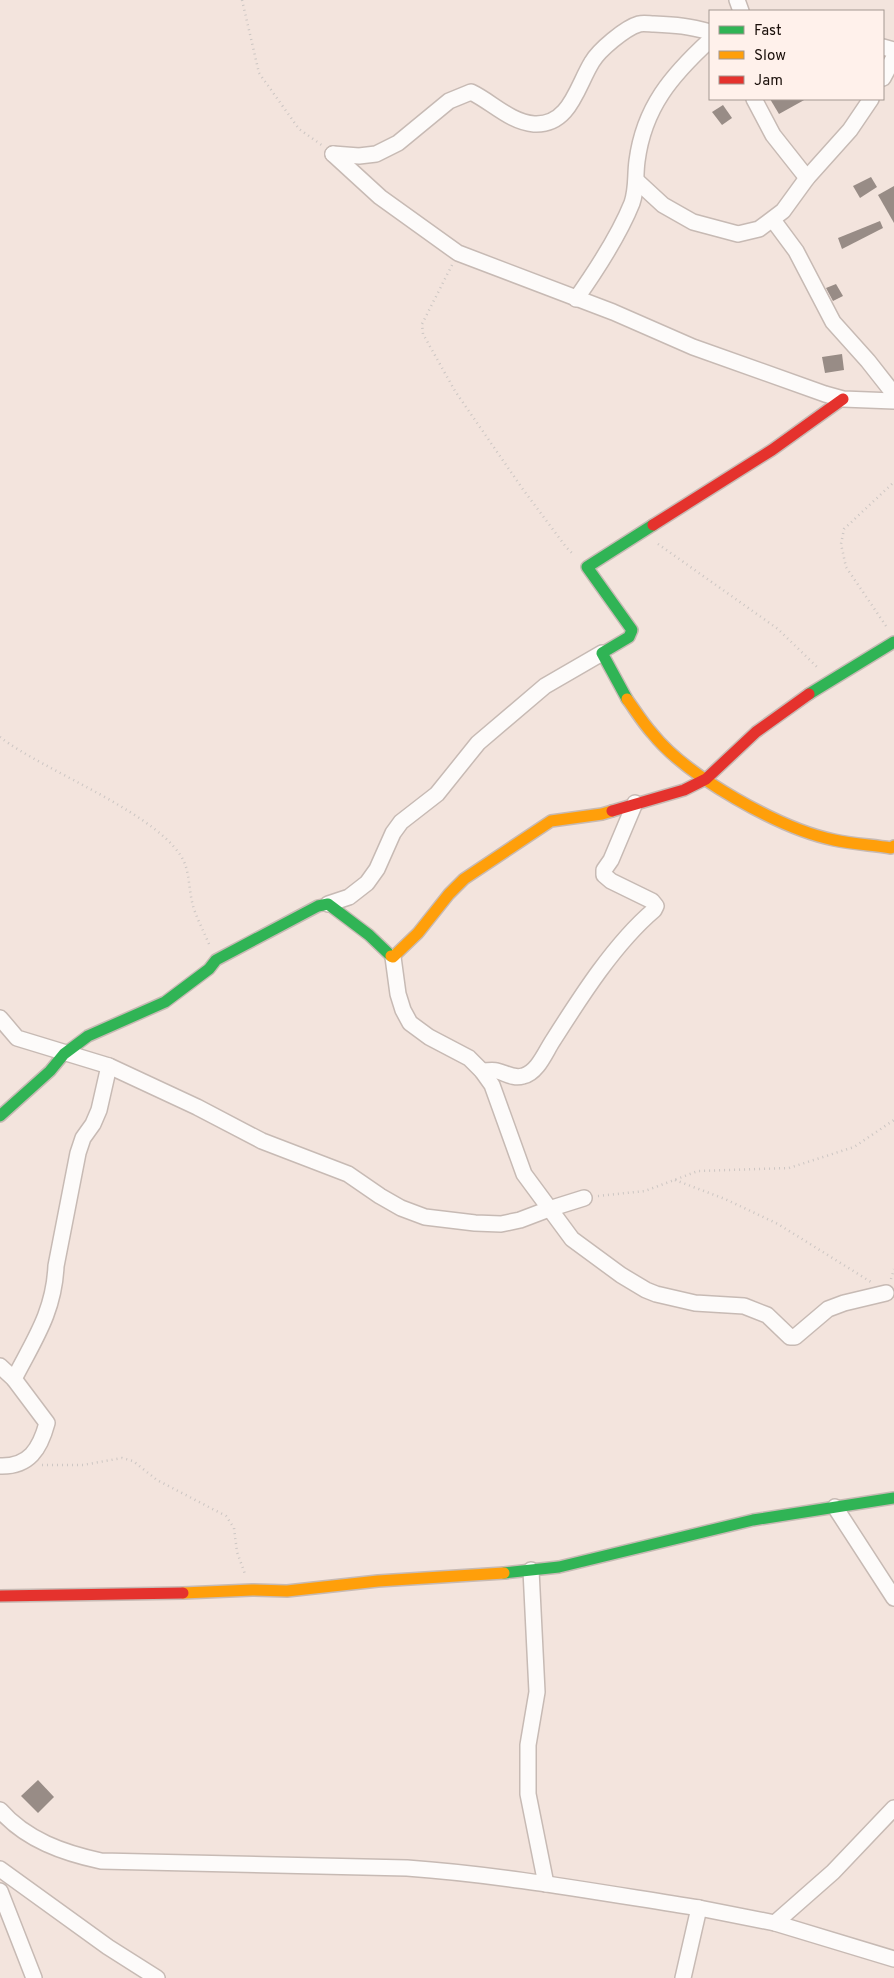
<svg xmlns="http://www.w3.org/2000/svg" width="894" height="1978" viewBox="0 0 894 1978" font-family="Overpass,sans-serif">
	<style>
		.building { fill: #988c86 }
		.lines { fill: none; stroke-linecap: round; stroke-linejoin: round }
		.street-casing { stroke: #c7bab4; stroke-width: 18 }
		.fast-casing { stroke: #c7bab4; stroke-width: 14 }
		.slow-casing { stroke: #c7bab4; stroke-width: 14 }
		.jam-casing { stroke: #c7bab4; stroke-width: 14 }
		.path { stroke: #ccc6c3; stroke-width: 2.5; stroke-dasharray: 1 4; stroke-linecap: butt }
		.street { stroke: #fdfbfa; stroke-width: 15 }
		.fast { stroke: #30b455; stroke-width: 11 }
		.slow { stroke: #ff9f0a; stroke-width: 11 }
		.jam { stroke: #e5322d; stroke-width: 11 }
	</style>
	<rect width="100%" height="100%" fill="#f3e4dd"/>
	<g class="building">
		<path d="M770,99H806L779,114Z"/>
		<path d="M723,105L732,118L722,125L712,112Z"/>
		<path d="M871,177L877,187L860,198L853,186Z"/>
		<path d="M894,186V223L878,195Z"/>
		<path d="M880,221L883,228L842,249L838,238Z"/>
		<path d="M836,284L843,296L833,301L826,288Z"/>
		<path d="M842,354L844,370L825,373L822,357Z"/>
		<path d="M38,1780L54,1797L38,1813L21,1796Z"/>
	</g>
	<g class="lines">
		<g class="street-casing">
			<g id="street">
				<path d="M737,0L741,11"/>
				<path d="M883,47L894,50"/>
				<path d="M883,78L894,57"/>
				<path d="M754,99L773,135L807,178"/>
				<path d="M333,154L380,197L458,253L613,312L693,347L825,394L843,399L894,401"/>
				<path d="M333,154L359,156L376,154L398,143L449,101L471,92C492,102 510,122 534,124C570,126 577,86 592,62C599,50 625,28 639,24C643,23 650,24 654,24C677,25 688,26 710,32"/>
				<path d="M637,181L663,205L693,222L738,234L759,229L783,211L807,178L850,130L871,99"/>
				<path d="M773,220L796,251L833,322L868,361L894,394"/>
				<path d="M576,299C595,272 620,233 632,203C637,188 635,176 637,161C644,107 672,75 710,40"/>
				<path d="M328,904L349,897L367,883L377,869L393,833L401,822L437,794L478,743L545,686L602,653"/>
				<path d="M393,957L398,994L403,1010L410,1023L429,1037L469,1058L482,1071L492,1085L524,1174L572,1239L621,1275L646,1290L656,1294L695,1303L744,1306L767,1315L790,1337H795L828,1309L844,1303L886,1293"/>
				<path d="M0,1018L17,1038L109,1066L197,1107L262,1141L348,1174L380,1196L401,1208L425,1217L475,1223L501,1224L520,1220L549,1209L584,1198"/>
				<path d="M482,1071C487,1071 493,1070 497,1071C506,1073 513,1079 523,1076C537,1073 545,1053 552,1042C580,998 614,944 654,910L656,906L652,901L611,881L604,875V870L611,860L635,803"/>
				<path d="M0,1366L14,1379L47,1423C40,1449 29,1467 0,1466"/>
				<path d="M14,1379C34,1340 54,1312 56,1266L78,1153L83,1138L93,1124L99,1110L109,1066"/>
				<path d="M835,1507L894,1598"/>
				<path d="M531,1570L537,1692L528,1745V1794L546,1884"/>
				<path d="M0,1810C26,1840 64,1853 101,1861L407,1868C505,1875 602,1893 699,1908"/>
				<path d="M0,1869L108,1947L157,1978"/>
				<path d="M0,1891L34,1978"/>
				<path d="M775,1923L894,1959"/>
				<path d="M683,1978L699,1908L775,1923L833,1872L894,1808"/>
			</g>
		</g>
		<g class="fast-casing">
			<g id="fast">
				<path d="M809,694L894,642"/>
				<path d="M627,699L602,653L629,637L632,630L587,567L653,525"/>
				<path d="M0,1116L50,1071L64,1054L88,1036L165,1002L209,969L216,960L318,906L328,904L369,935L391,956"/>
				<path d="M504,1573L559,1567L753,1520L894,1498"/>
			</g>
		</g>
		<g class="slow-casing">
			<g id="slow">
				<path d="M627,699C635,710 643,723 652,733C686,776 780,829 834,840C853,844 872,845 891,848L894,846"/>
				<path d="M391,956L393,957L418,933L449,894L464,879L551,821L602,814L612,811"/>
				<path d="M183,1593L252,1590L287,1591L378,1581L504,1573"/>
			</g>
		</g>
		<g class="jam-casing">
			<g id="jam">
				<path d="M653,525L772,450L843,399"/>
				<path d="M612,811L684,790L706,779L756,732L809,694"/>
				<path d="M0,1596L183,1593"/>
			</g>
		</g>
		<g class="path">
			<path d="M242,0L259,73L299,129L323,146"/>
			<path d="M452,265L422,324L423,334L455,391L522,488L566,547L574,555"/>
			<path d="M658,544L778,629L819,669"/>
			<path d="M886,626L846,567L841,544L844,529L894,482"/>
			<path d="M0,737C43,771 166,816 185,864C190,878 189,894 194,909C198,921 204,932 209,944"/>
			<path d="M675,1180L725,1199L778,1224L871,1282"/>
			<path d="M598,1196L645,1191L698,1171L789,1168L854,1147L894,1120"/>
			<path d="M891,1279L894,1269"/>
			<path d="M42,1465H83L122,1458L133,1461L157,1480L226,1516L234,1528L237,1552L245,1574"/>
		</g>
		<use href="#street" class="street"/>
		<use href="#fast" class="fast"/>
		<use href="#slow" class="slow"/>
		<use href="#jam" class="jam"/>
	</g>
	<rect x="709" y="10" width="175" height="90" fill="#fff1eb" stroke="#a39791"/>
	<rect x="719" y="26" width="25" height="8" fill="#30b455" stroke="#a39791"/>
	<text x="754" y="35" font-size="15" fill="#1a0f0a">Fast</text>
	<rect x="719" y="51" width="25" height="8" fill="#ff9f0a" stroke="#a39791"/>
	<text x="754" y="60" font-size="15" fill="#1a0f0a">Slow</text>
	<rect x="719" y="76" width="25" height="8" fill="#e5322d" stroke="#a39791"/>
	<text x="754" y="85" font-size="15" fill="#1a0f0a">Jam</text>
</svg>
